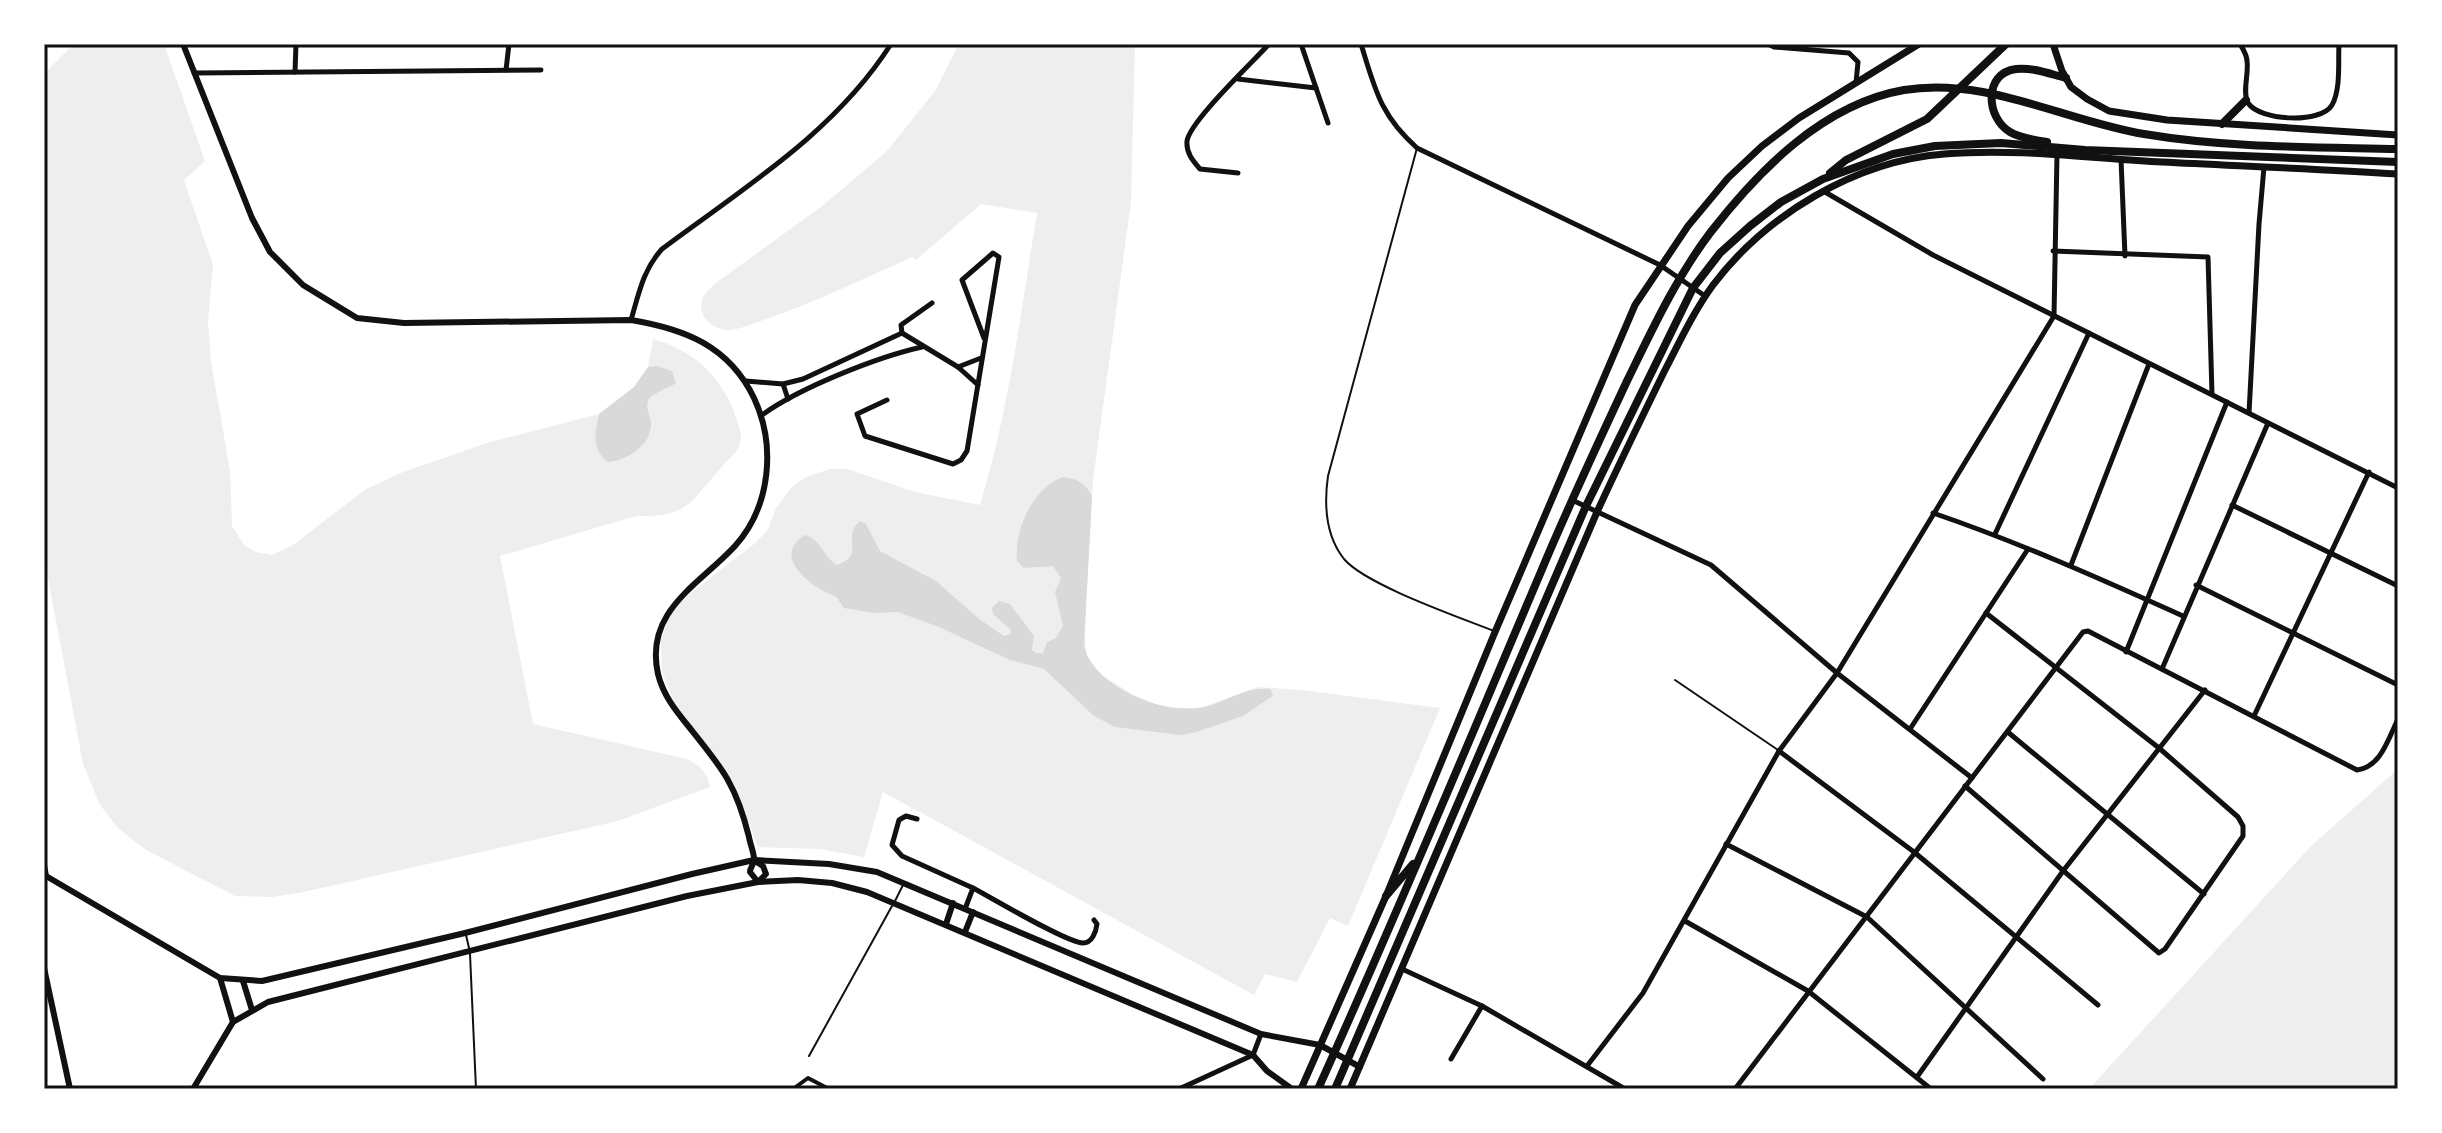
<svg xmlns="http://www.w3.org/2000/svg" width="2442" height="1133" viewBox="0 0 2442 1133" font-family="'Space Grotesk',sans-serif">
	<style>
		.green { fill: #eee }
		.water { fill: #d9d9d9 }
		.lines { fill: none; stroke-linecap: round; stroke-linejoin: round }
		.service { stroke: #111; stroke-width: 2 }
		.pedestrian { stroke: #111; stroke-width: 4 }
		.minor { stroke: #111; stroke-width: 5 }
		.tertiary { stroke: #111; stroke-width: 6 }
		.secondary { stroke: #111; stroke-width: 7 }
		.trunk { stroke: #111; stroke-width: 8 }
		.neatline { fill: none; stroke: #111; stroke-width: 3 }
	</style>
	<rect width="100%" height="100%" fill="#fff"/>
	<g class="green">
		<path d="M74,44H164L205,161L184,180L213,265L208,322L211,361L230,471L232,526L244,545L256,552L272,555L293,545L366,489L403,472L490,442L599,414L634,387L648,367L653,339C693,350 720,375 735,414C737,422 741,430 741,438C740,452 729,458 721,468C689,503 689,517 636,516L500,556L533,724L687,759C700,765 707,772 710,787L618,821L299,893L272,897L235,896L146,850L118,828L100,805L83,764L44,557V74Z"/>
		<path d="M959,44H1135L1131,202L1093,480L1084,634L1088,661L1101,675L1134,695L1164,708H1200L1258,687L1302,690L1440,708L1348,926L1330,918L1297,982L1265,974L1254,995L883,792L864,857L820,849L758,847L734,784L674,702L662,672L661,640L670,614L688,595L754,544L767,531L776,508L792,487L806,477L830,469H847L915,492L980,505C1009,410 1021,311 1037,213L981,204L916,260L912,257C865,278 818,301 769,318C756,322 740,330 727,330C715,329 702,320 701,307C701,295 709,289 717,282L821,207L887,151L935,91Z"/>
		<path d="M2398,769V1089H2089L2311,846Z"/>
	</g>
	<g class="water">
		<path d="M657,366L672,371L676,383C668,389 654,392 649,399C644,407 651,416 651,424C651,445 627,461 608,462C591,449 595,433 599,414L634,387L648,367Z"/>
		<path d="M1063,477C1078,479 1085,483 1092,496L1084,647C1096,687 1159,713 1198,708C1223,705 1243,686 1270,689L1273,695L1271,697L1243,716L1196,732L1181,735L1115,727L1094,716L1044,669L1010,660L939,627L898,612L874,613L844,608C841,605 840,601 837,598C836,596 827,593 825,592C803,580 774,554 805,535C822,540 822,556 837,565C867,554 840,538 860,521L866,524L880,551L936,581L979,619L1004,636L1010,634L1011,630L993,614L992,608L999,601L1010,604L1034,636L1032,650L1036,653H1043L1047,642L1056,638L1063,626L1055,592L1061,578L1053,566L1024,568L1017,561C1014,530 1033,487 1063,477Z"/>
	</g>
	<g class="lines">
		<g class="service">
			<path d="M1417,148L1328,476C1324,504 1325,535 1344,559C1366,585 1459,617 1494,631"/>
			<path d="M1675,680L1778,750"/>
			<path d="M895,901L903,885"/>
			<path d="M466,935L469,948"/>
			<path d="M470,954L476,1089"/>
			<path d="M809,1056L892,906"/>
		</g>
		<path class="pedestrian" d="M793,1089L808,1078L829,1089"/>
		<g class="minor">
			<path d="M1301,44L1328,123"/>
			<path d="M1361,44C1375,89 1380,115 1417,148L1660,265L1705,296"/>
			<path d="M1768,44L1774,47L1849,53L1858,62L1856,83"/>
			<path d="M2240,44C2243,49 2247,55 2247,61C2249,74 2242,92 2248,103C2260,121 2321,124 2332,105C2341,89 2338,62 2339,44"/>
			<path d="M506,70L509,44"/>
			<path d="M295,72L296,44"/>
			<path d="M194,73L541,70"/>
			<path d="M1238,79L1316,88"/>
			<path d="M2121,159L2125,256"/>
			<path d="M1238,173L1200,169C1193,161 1186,153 1187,141C1190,121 1253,62 1269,44"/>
			<path d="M1825,192L1933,255L2398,488"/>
			<path d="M2053,251L2208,257L2212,394"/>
			<path d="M631,320C639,293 643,270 662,249C745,187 835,132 891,44"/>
			<path d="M902,333L958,367L978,385"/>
			<path d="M902,333L901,325L932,303"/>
			<path d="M958,367L981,358"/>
			<path d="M746,381L783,384L803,379L902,333"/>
			<path d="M783,384L788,399"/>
			<path d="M887,400L857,414L865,436L953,464L961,460L967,451L999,257L993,253L962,280L984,338"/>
			<path d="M2249,413L2259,224L2264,167"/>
			<path d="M762,415C799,388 877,357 922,347"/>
			<path d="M1572,500L1711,565L1837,673L1972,778"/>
			<path d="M2232,505L2398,586"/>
			<path d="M1933,513C2018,542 2101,579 2183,616"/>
			<path d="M1995,534L2089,333"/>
			<path d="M2071,565L2149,364"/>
			<path d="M2196,585L2398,685"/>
			<path d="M2126,652L2227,402"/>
			<path d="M2162,669L2268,423"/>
			<path d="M2254,716L2369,472"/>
			<path d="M1910,729L2028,549"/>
			<path d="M2009,733L2204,894"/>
			<path d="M1779,751L1914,852L2098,1005"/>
			<path d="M1965,786L2159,953L2165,949L2243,836V826L2238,817L2159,748L1986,613"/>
			<path d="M917,819L906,816L899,820L892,845L902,856L973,888L965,909"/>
			<path d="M1726,844L1867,917L2043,1079"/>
			<path d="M973,888C992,898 1067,943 1083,943C1092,943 1096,932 1097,924L1094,920"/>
			<path d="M1685,921L1808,991L1931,1089"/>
			<path d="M1402,969L1482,1006L1625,1089"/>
			<path d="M1451,1059L1482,1006"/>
			<path d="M1587,1066L1643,993L1779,751L1837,673L2054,316L2057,154"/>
			<path d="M1917,1077L2063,871L2205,690"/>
			<path d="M1179,1089L1253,1055L1261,1034"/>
			<path d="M1735,1089L2083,632L2088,631L2357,770C2381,767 2388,739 2398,719"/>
		</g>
		<g class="tertiary">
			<path d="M183,44L252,218L270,252L303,285L357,318L404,323L631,320C685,329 729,346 754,398C776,445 771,506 735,546C699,585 644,611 658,674C663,695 676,711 689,727C722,768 736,784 749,837C750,844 755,855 754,861C753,865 750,868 750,872L758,882L766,874L763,866L755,861"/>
			<path d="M44,865L46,876L220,978L262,981L465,933L692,874L754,860L829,864L877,872L1261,1034L1320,1045L1360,1067"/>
			<path d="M946,924L953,903"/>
			<path d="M965,932L973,912"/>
			<path d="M44,968L70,1089"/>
			<path d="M220,978L233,1022"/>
			<path d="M243,981L252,1010"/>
			<path d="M193,1089L233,1022L268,1002L687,896L758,882L798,880L832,883L867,892L1253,1055L1267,1071L1292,1089"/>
		</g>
		<g class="secondary">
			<path d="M2053,44L2062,71L2071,87L2087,99L2109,111L2167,120L2398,135"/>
			<path d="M1301,1089L1386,896L1495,632L1635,305L1688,226L1728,178L1762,146L1799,118L1919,44"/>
			<path d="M1350,1089L1597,512C1619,464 1642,417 1665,370C1680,341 1694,311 1713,285C1766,215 1855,161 1944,154C2016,148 2090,158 2162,162C2241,166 2319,169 2398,174"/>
		</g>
		<g class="trunk">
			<path d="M2222,124L2246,100"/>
			<path d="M2047,142C2035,140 2020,138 2010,132C1986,118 1983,73 2016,69C2032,67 2050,74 2066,78"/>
			<path d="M1830,173L1846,160L1927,119L2006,44"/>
			<path d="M1386,896L1413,864"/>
			<path d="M1318,1089C1395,919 1467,746 1540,574C1567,509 1597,445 1627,381C1652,330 1676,278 1710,233C1758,171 1823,104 1904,90C1985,76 2065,121 2144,134C2227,148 2314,147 2398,149"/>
			<path d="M1335,1089L1586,506L1693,288L1720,253L1750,226L1781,202L1823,179L1893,154L1935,146L2001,143L2085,150L2398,162"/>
		</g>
	</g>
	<rect width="2442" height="1133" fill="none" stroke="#ffffff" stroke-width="92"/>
	<rect x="46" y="46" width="2350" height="1041" class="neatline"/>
</svg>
